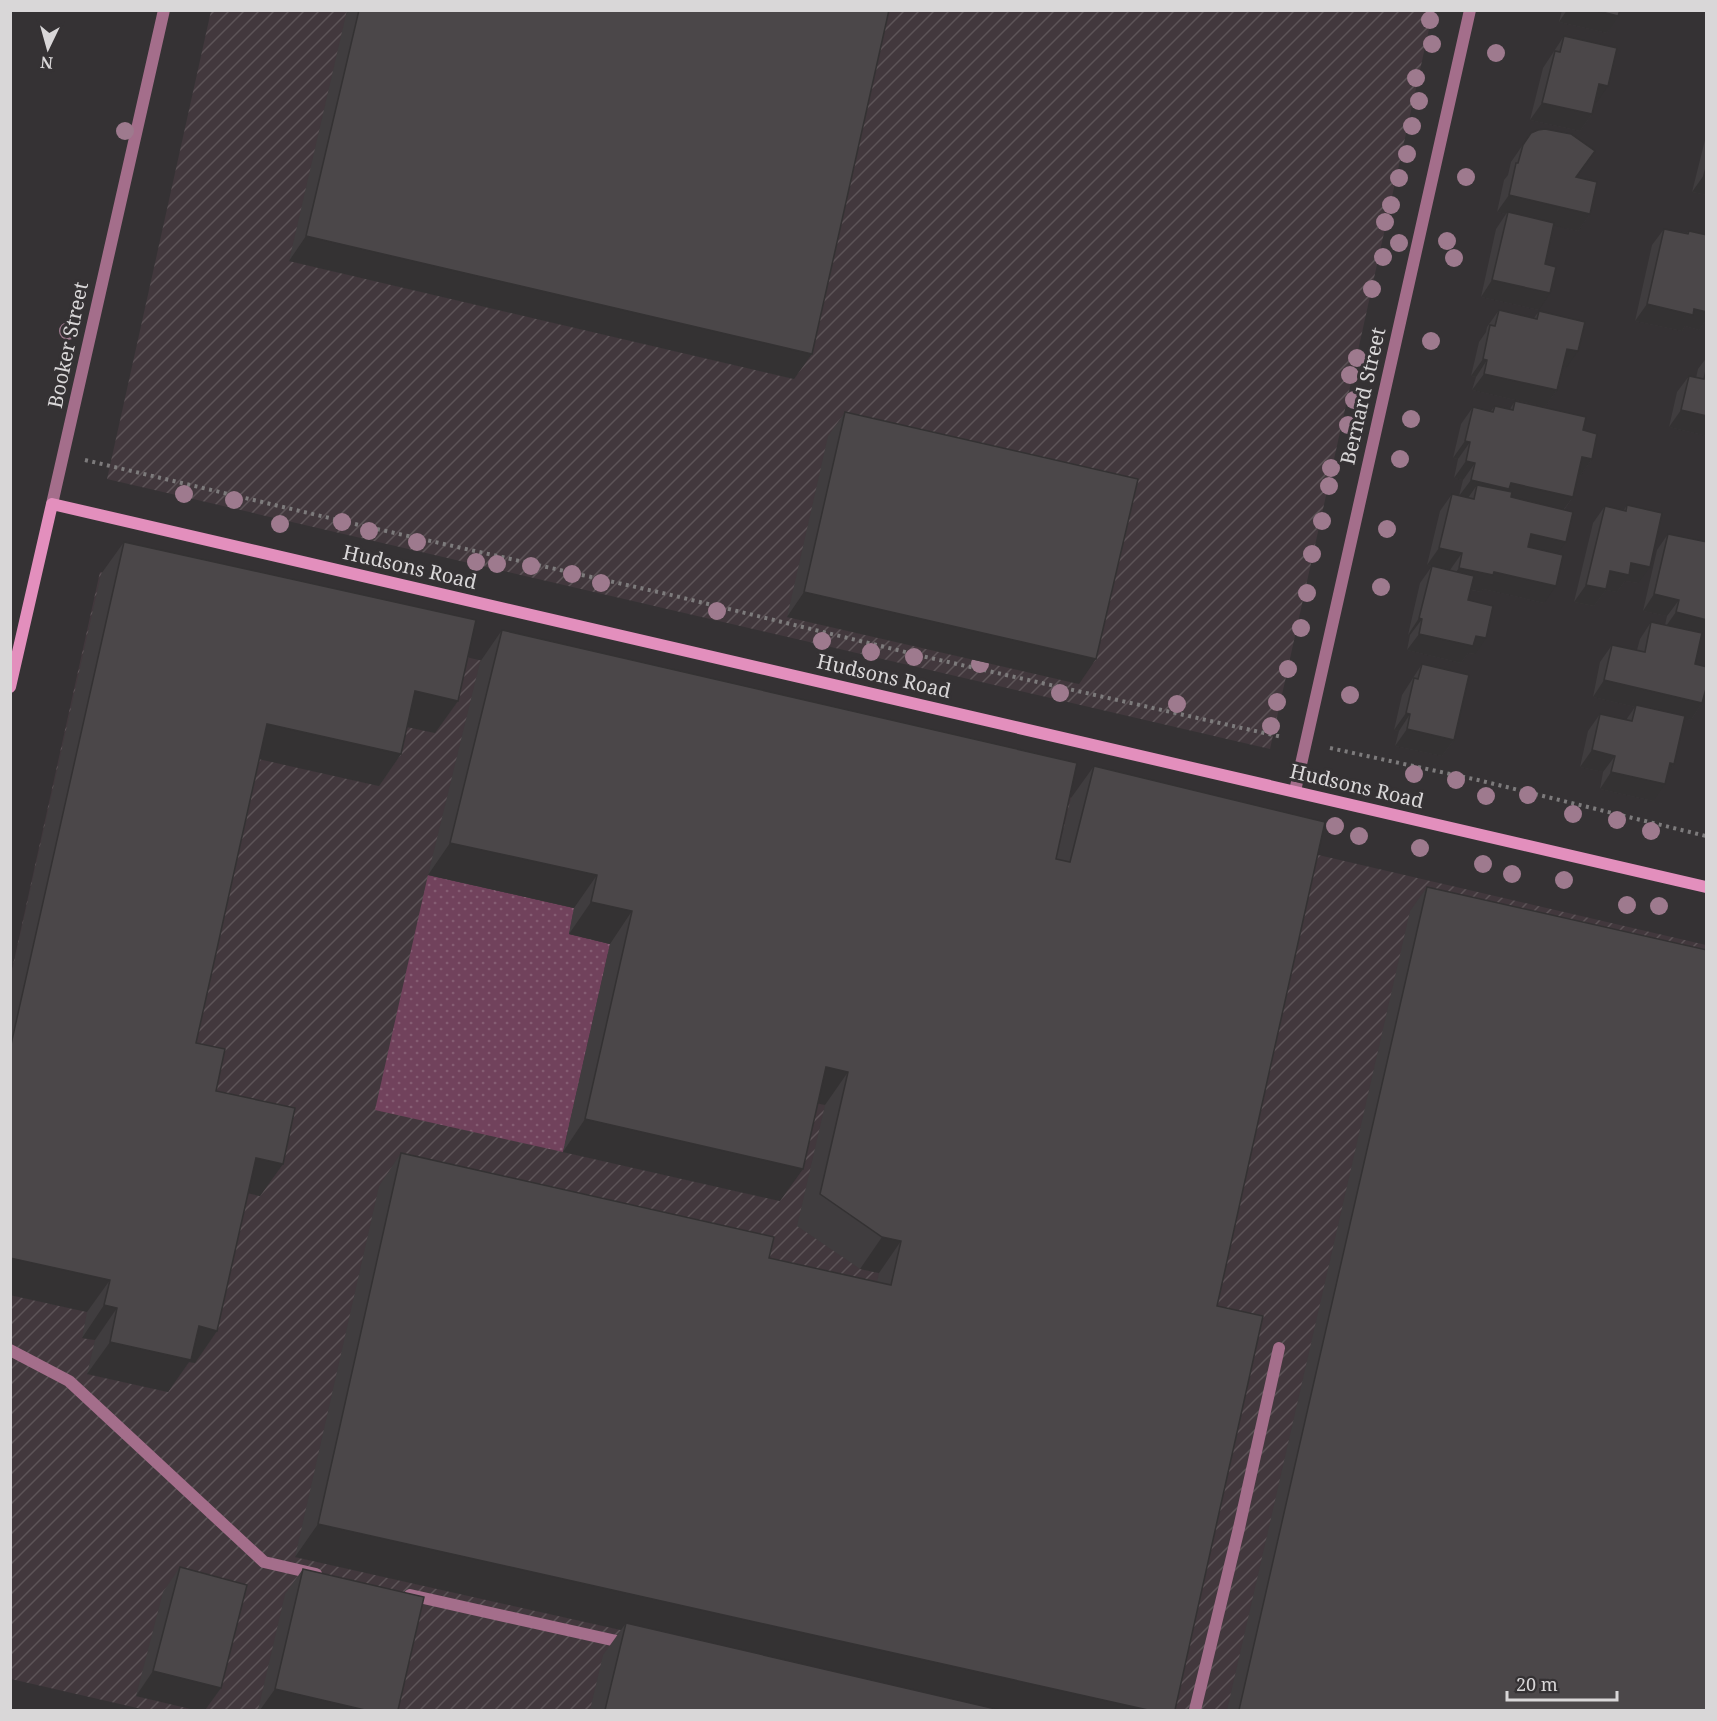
<svg xmlns="http://www.w3.org/2000/svg" width="1717" height="1721" viewBox="0 0 1717 1721" font-family="'Noto Serif',serif">
	<style>
		.industrial { fill: url(#industrial-furrows) }
		.grass { fill: url(#grass-dots) }
		.lines { fill: none; stroke-linecap: round; stroke-linejoin: round }
		.path { stroke: #7d7b7c; stroke-width: 4; stroke-dasharray: 3 4.5; stroke-linecap: butt }
		.lane { stroke: #a46e8b; stroke-width: 12 }
		.street { stroke: #a46e8b; stroke-width: 12 }
		.secondary { stroke: #e38fbd; stroke-width: 12 }
		.tree { fill: #9e7a8e }
		.wall { fill: #403d3f }
		.shaded-wall { fill: #343233 }
		.building { fill: #4b4749; stroke: #343233; stroke-width: 1.5 }
		.labels { text-anchor: middle; stroke-width: 6; stroke-linejoin: round; paint-order: stroke }
		.street-label { font-size: 20px; fill: #d9d7d8; stroke: #353234 }
	</style>
	<defs>
		<pattern id="industrial-furrows" width="10" height="10" patternUnits="userSpaceOnUse" patternTransform="scale(1.5)"><rect width="10" height="10" fill="#42383d"/><path d="M-1 1l2-2M0 10L10 0M9 11l2-2" fill="none" stroke="#5d5458"/></pattern>
		<pattern id="grass-dots" width="8" height="8" patternUnits="userSpaceOnUse" patternTransform="scale(1.5)"><rect width="8" height="8" fill="#71425c"/><path d="M2 2h.1M6 6h.1" fill="none" stroke="#855d73" stroke-width="1.8" stroke-linecap="round"/></pattern>
	</defs>
	<rect width="100%" height="100%" fill="#353234"/>
	<g class="industrial">
		<path d="M211,11H1433L1270,749L107,479Z"/>
		<path d="M100,572L1706,945V1710H146L11,1679V974Z"/>
	</g>
	<path class="grass" d="M428,875L574,908L569,934L610,944L563,1152L375,1110Z"/>
	<g class="lines">
		<g class="path">
			<path d="M85,460L359,525L667,594L926,657L1282,737"/>
			<path d="M1330,748L1478,780L1706,836"/>
		</g>
		<g class="lane">
			<path d="M10,1350L69,1381L264,1562L316,1574"/>
			<path d="M410,1595L630,1644"/>
			<path d="M1195,1710L1239,1528L1279,1348"/>
		</g>
		<g class="street">
			<path d="M52,504L164,10"/>
			<path d="M1295,791L1470,10"/>
		</g>
		<path class="secondary" d="M10,687L52,504L1706,887"/>
	</g>
	<g class="tree">
		<circle cx="1430" cy="20" r="9"/>
		<circle cx="1432" cy="44" r="9"/>
		<circle cx="1496" cy="53" r="9"/>
		<circle cx="1416" cy="78" r="9"/>
		<circle cx="1419" cy="101" r="9"/>
		<circle cx="1412" cy="126" r="9"/>
		<circle cx="125" cy="131" r="9"/>
		<circle cx="1407" cy="154" r="9"/>
		<circle cx="1466" cy="177" r="9"/>
		<circle cx="1399" cy="178" r="9"/>
		<circle cx="1391" cy="205" r="9"/>
		<circle cx="1385" cy="222" r="9"/>
		<circle cx="1447" cy="241" r="9"/>
		<circle cx="1399" cy="243" r="9"/>
		<circle cx="1383" cy="257" r="9"/>
		<circle cx="1454" cy="258" r="9"/>
		<circle cx="1372" cy="289" r="9"/>
		<circle cx="68" cy="331" r="9"/>
		<circle cx="1431" cy="341" r="9"/>
		<circle cx="1357" cy="358" r="9"/>
		<circle cx="1350" cy="375" r="9"/>
		<circle cx="1354" cy="400" r="9"/>
		<circle cx="1411" cy="419" r="9"/>
		<circle cx="1348" cy="425" r="9"/>
		<circle cx="1400" cy="459" r="9"/>
		<circle cx="1331" cy="468" r="9"/>
		<circle cx="1329" cy="486" r="9"/>
		<circle cx="184" cy="494" r="9"/>
		<circle cx="234" cy="500" r="9"/>
		<circle cx="1322" cy="521" r="9"/>
		<circle cx="342" cy="522" r="9"/>
		<circle cx="280" cy="524" r="9"/>
		<circle cx="1387" cy="529" r="9"/>
		<circle cx="369" cy="531" r="9"/>
		<circle cx="417" cy="542" r="9"/>
		<circle cx="1312" cy="554" r="9"/>
		<circle cx="476" cy="562" r="9"/>
		<circle cx="497" cy="564" r="9"/>
		<circle cx="531" cy="566" r="9"/>
		<circle cx="572" cy="574" r="9"/>
		<circle cx="601" cy="583" r="9"/>
		<circle cx="1381" cy="587" r="9"/>
		<circle cx="1307" cy="593" r="9"/>
		<circle cx="717" cy="611" r="9"/>
		<circle cx="1301" cy="628" r="9"/>
		<circle cx="822" cy="641" r="9"/>
		<circle cx="871" cy="652" r="9"/>
		<circle cx="914" cy="657" r="9"/>
		<circle cx="980" cy="664" r="9"/>
		<circle cx="1288" cy="669" r="9"/>
		<circle cx="1060" cy="693" r="9"/>
		<circle cx="1350" cy="695" r="9"/>
		<circle cx="1277" cy="702" r="9"/>
		<circle cx="1177" cy="704" r="9"/>
		<circle cx="1271" cy="726" r="9"/>
		<circle cx="1414" cy="774" r="9"/>
		<circle cx="1456" cy="780" r="9"/>
		<circle cx="1528" cy="795" r="9"/>
		<circle cx="1486" cy="796" r="9"/>
		<circle cx="1573" cy="814" r="9"/>
		<circle cx="1617" cy="820" r="9"/>
		<circle cx="1335" cy="826" r="9"/>
		<circle cx="1651" cy="831" r="9"/>
		<circle cx="1359" cy="836" r="9"/>
		<circle cx="1420" cy="848" r="9"/>
		<circle cx="1483" cy="864" r="9"/>
		<circle cx="1512" cy="874" r="9"/>
		<circle cx="1564" cy="880" r="9"/>
		<circle cx="1627" cy="905" r="9"/>
		<circle cx="1659" cy="906" r="9"/>
	</g>
	<g class="wall">
		<path d="M347,10H889L794,379L289,261Z"/>
		<path d="M1562,10H1620L1607,33L1559,22Z"/>
		<path d="M1564,36L1596,103H1595L1592,114L1580,131L1530,120L1543,68Z"/>
		<path d="M1707,132V195L1692,192Z"/>
		<path d="M1531,133L1576,177L1590,214L1578,231L1554,225L1545,264L1539,310L1481,297L1496,229L1506,214L1497,212L1504,180L1508,175L1511,162Z"/>
		<path d="M1664,229L1687,233L1689,231L1707,235V319L1699,330L1685,326L1682,331L1635,321L1652,245Z"/>
		<path d="M1499,310L1534,318L1539,311L1566,368L1563,367L1557,390L1545,407L1472,390L1476,377L1471,376L1479,342L1486,332L1487,327Z"/>
		<path d="M1707,357V436L1669,427L1677,392L1689,376L1696,378L1698,369Z"/>
		<path d="M1515,401L1583,430L1592,459L1580,476H1578L1573,497L1564,510L1557,554L1544,603L1483,589L1481,592L1471,590L1468,600L1475,654L1468,653L1461,663L1407,650L1410,635H1408L1420,583L1432,566L1427,565L1440,511L1452,494L1459,496L1463,480L1454,478L1458,459L1453,458L1461,424L1473,407L1490,412L1495,406L1510,409Z"/>
		<path d="M845,412L1079,684L787,617L828,436Z"/>
		<path d="M1627,505L1638,583L1625,581L1617,592L1606,590L1594,606L1574,602L1593,523L1605,506L1624,510Z"/>
		<path d="M1668,534L1707,542V626L1701,633L1695,664L1702,703L1691,720L1684,718L1674,764L1667,773L1653,801L1600,789L1603,772L1580,767L1588,731L1600,714L1626,720L1635,707L1593,697L1600,662L1612,645L1637,650L1640,639L1651,622L1665,625L1667,616L1643,611L1657,550Z"/>
		<path d="M124,542L458,701L435,733L407,727L401,754L379,786L260,759L196,1043L216,1091L283,1164L260,1196L248,1193L217,1331L195,1363L189,1362L168,1392L87,1374L95,1340L82,1338L87,1312L10,1295V980L101,574Z"/>
		<path d="M502,630L1056,859L1071,798L1094,766L1217,1306L1175,1710H590L603,1655L621,1630L295,1557L379,1186L401,1153L769,1258L877,1282L879,1273L860,1269L797,1226L825,1105L818,1103L780,1201L563,1152L610,944L569,934L574,908L428,875L480,662Z"/>
		<path d="M1422,664L1454,740L1442,756L1395,746L1399,731L1394,730L1402,695Z"/>
		<path d="M1427,887L1707,1710H1227L1410,911Z"/>
		<path d="M180,1567L221,1688L205,1710H195L136,1696L163,1592Z"/>
		<path d="M303,1569L398,1710H258L285,1594Z"/>
	</g>
	<g class="shaded-wall">
		<path d="M1567,10H1594L1618,16L1607,33L1559,22Z"/>
		<path d="M1599,84L1608,86L1596,103L1587,101Z"/>
		<path d="M1542,103L1592,114L1580,131L1530,120Z"/>
		<path d="M1704,175H1707V195L1692,192Z"/>
		<path d="M1509,195L1590,214L1578,231L1507,215L1508,212L1506,214L1497,212Z"/>
		<path d="M306,236L812,354L794,379L289,261Z"/>
		<path d="M1492,280L1550,293L1539,310L1481,297Z"/>
		<path d="M1647,304L1694,309L1707,312V319L1699,330L1685,326L1682,331L1635,321Z"/>
		<path d="M1567,349L1578,351L1566,368L1555,365Z"/>
		<path d="M1483,359L1487,360L1476,377L1471,376Z"/>
		<path d="M1484,374L1557,390L1545,407L1472,390Z"/>
		<path d="M1681,410L1707,416V436L1669,427Z"/>
		<path d="M1465,441L1470,442L1458,459L1453,458Z"/>
		<path d="M1582,457L1592,459L1580,476L1571,474Z"/>
		<path d="M1466,461L1475,463L1463,480L1454,478Z"/>
		<path d="M1471,480L1511,483L1573,497L1561,513L1474,500L1477,485L1468,498L1459,496Z"/>
		<path d="M1531,534L1566,542L1554,558L1519,550Z"/>
		<path d="M1439,548L1462,553L1450,570L1427,565Z"/>
		<path d="M1631,563L1650,567L1638,583L1625,581L1617,592L1606,590L1594,606L1574,602L1586,585L1610,571Z"/>
		<path d="M1459,568L1494,572L1556,586L1544,603L1483,589L1481,592L1447,584Z"/>
		<path d="M804,592L1096,659L1079,684L787,617Z"/>
		<path d="M1654,594L1679,600L1667,616L1643,611Z"/>
		<path d="M1676,612L1707,614V626L1698,637L1664,629Z"/>
		<path d="M1419,618L1422,619L1410,635H1408Z"/>
		<path d="M1419,634L1476,636L1486,638L1475,654L1468,653L1461,663L1407,650Z"/>
		<path d="M1604,680L1702,703L1691,720L1636,707V705L1635,707L1593,697Z"/>
		<path d="M415,691L458,701L435,733L393,724Z"/>
		<path d="M1406,713L1410,714L1399,731L1394,730Z"/>
		<path d="M267,724L401,754L379,786L245,756Z"/>
		<path d="M1407,729L1454,740L1442,756L1395,746Z"/>
		<path d="M1592,750L1615,756L1603,772L1580,767Z"/>
		<path d="M1670,763L1674,764L1662,781Z"/>
		<path d="M1611,772L1665,784L1653,801L1600,789Z"/>
		<path d="M450,843L597,875L574,908L428,875Z"/>
		<path d="M591,902L632,911L610,944L569,934Z"/>
		<path d="M826,1067L848,1072L825,1105L803,1100Z"/>
		<path d="M585,1119L803,1169L780,1201L563,1152Z"/>
		<path d="M256,1158L283,1164L260,1196L233,1190Z"/>
		<path d="M882,1237L901,1241L879,1273L860,1269Z"/>
		<path d="M10,1258L110,1280L87,1312L10,1295Z"/>
		<path d="M104,1305L117,1308L95,1340L82,1338Z"/>
		<path d="M199,1326L217,1331L195,1363L189,1362L168,1392L87,1374L110,1342Z"/>
		<path d="M318,1524L1148,1710H981L626,1623L621,1630L295,1557Z"/>
		<path d="M153,1671L221,1688L205,1710H195L136,1696Z"/>
		<path d="M275,1689L365,1710H260Z"/>
	</g>
	<g class="building">
		<path d="M359,10H889L812,354L306,236Z"/>
		<path d="M1594,10H1620L1618,16Z"/>
		<path d="M1564,36L1617,48L1608,86L1599,84L1592,114L1542,103L1555,51L1560,52Z"/>
		<path d="M1545,129L1571,134L1595,151L1576,177L1597,182L1590,214L1509,195L1516,163H1518L1523,145L1531,133L1538,130Z"/>
		<path d="M1707,165V175H1704Z"/>
		<path d="M1508,212L1554,223L1545,264L1556,267L1550,293L1492,280Z"/>
		<path d="M1664,229L1688,234L1689,231L1707,235V312L1694,309L1693,315L1647,304Z"/>
		<path d="M1499,310L1537,319L1539,311L1585,322L1578,351L1567,349L1557,390L1484,374L1487,360L1483,359L1490,325L1495,326Z"/>
		<path d="M1707,367V416L1681,410L1689,376L1704,379Z"/>
		<path d="M1515,401L1586,417L1583,430L1597,434L1592,459L1582,457L1573,497L1511,483L1509,489L1471,480L1475,463L1466,461L1470,442L1465,441L1473,407L1493,412L1495,406L1513,410Z"/>
		<path d="M845,412L1138,479L1096,659L804,592Z"/>
		<path d="M1477,485L1512,492L1511,497L1573,512L1566,542L1531,534L1528,547L1563,555L1556,586L1494,572L1493,575L1459,568L1462,553L1439,548L1452,494L1474,499Z"/>
		<path d="M1627,505L1662,513L1650,567L1631,563L1629,575L1610,571L1606,589L1586,585L1605,506L1626,511Z"/>
		<path d="M1668,534L1707,542V620L1676,612L1679,600L1654,594Z"/>
		<path d="M124,542L476,620L458,701L415,691L401,754L267,724L196,1043L225,1049L216,1091L295,1108L283,1164L256,1158L217,1331L199,1326L191,1360L110,1342L117,1308L104,1305L110,1280L10,1258V1049Z"/>
		<path d="M1432,566L1474,576L1468,600L1493,606L1486,638L1476,636L1473,646L1419,634L1422,619L1419,618Z"/>
		<path d="M1651,622L1702,633L1695,664L1707,667V685L1702,703L1604,680L1612,645L1645,652Z"/>
		<path d="M502,630L1077,763L1056,859L1070,862L1094,766L1325,822L1217,1306L1263,1316L1175,1710H1148L318,1524L401,1153L774,1237L769,1258L891,1285L901,1241L882,1237L820,1194L848,1072L826,1067L803,1169L585,1119L632,911L591,902L597,875L450,843Z"/>
		<path d="M1422,664L1469,675L1454,740L1407,729L1410,714L1406,713L1414,678L1418,679Z"/>
		<path d="M1636,705L1685,716L1674,764L1670,763L1665,784L1611,772L1615,756L1592,750L1600,714L1632,721Z"/>
		<path d="M1427,887L1707,950V1710H1239Z"/>
		<path d="M180,1567L247,1585L221,1688L153,1671Z"/>
		<path d="M303,1569L424,1597L398,1710H365L275,1689Z"/>
		<path d="M626,1623L1000,1710H605Z"/>
	</g>
	<g class="labels">
		<g class="street-label">
			<text transform="translate(68 345) rotate(-78)" y="7">Booker Street</text>
			<text transform="translate(1363 396) rotate(-77)" y="7">Bernard Street</text>
			<text transform="translate(410 567) rotate(13)" y="7">Hudsons Road</text>
			<text transform="translate(884 676) rotate(13)" y="7">Hudsons Road</text>
			<text transform="translate(1357 786) rotate(13)" y="7">Hudsons Road</text>
		</g>
	</g>
	<rect width="1717" height="1721" fill="none" stroke="#d9d7d8" stroke-width="24"/>
	<g transform="translate(48 48) rotate(185)" stroke="#353234" stroke-width="4.5" paint-order="stroke">
	<path d="M0-4.5L10 22L0 15L-10 22Z" fill="#d9d7d8"/>
	<text y="-9" font-size="16" font-weight="bold" text-anchor="middle" fill="#d9d7d8">N</text>
	</g>
	<path d="M1507 1691v9h110v-9" fill="none" stroke="#d9d7d8" stroke-width="3"/>
	<text x="1516" y="1691" font-size="18" fill="#d9d7d8" stroke="#353234" stroke-width="4.5" paint-order="stroke">20 m</text>
</svg>
